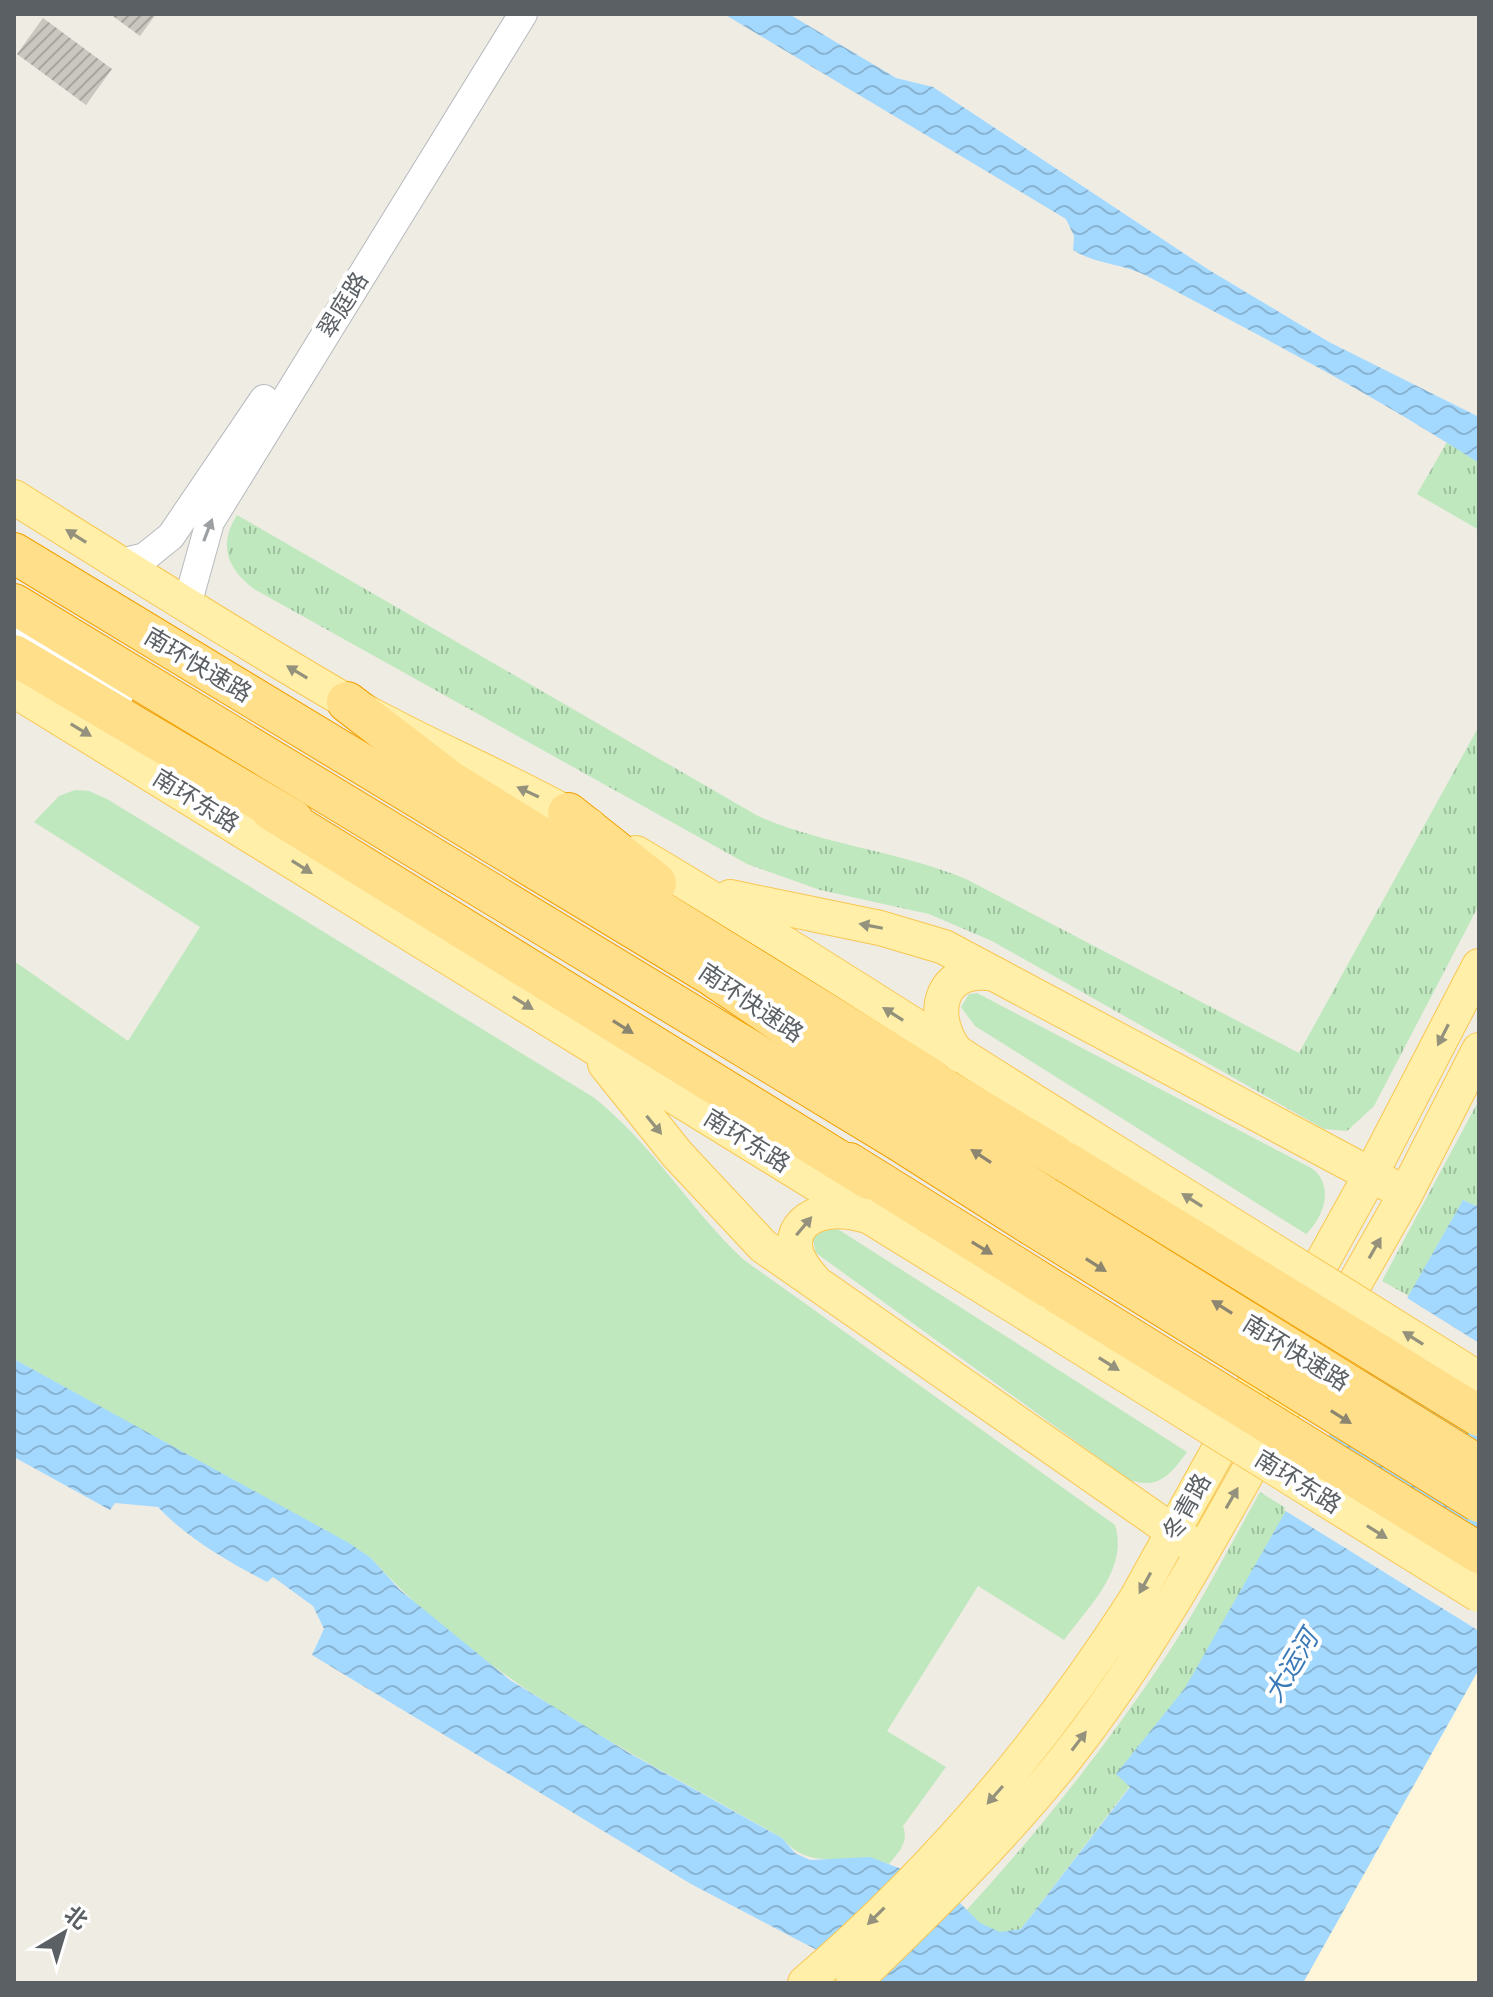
<svg xmlns="http://www.w3.org/2000/svg" width="1493" height="1997" viewBox="0 0 1493 1997" font-family="Lato,'Noto Sans SC',sans-serif">
	<style>
		.commercial { fill: #fff5d8 }
		.grass { fill: #bfe8be }
		.park { fill: url(#park-tufts) }
		.water { fill: url(#water-waves) }
		.pier { fill: #efece3 }
		.building { fill: url(#building-hatch) }
		.lines { fill: none; stroke-linecap: round; stroke-linejoin: round }
		.minor-casing { stroke: #b6babe; stroke-width: 30 }
		.major-casing { stroke: #f9c752; stroke-width: 36 }
		.highway-casing { stroke: #f2a100; stroke-width: 42 }
		.minor { stroke: #fff; stroke-width: 28 }
		.major { stroke: #ffefa8; stroke-width: 34 }
		.highway { stroke: #ffdf8a; stroke-width: 40 }
		.major-bridge-casing { stroke: #f9c752; stroke-width: 36; stroke-linecap: butt }
		.highway-bridge-casing { stroke: #f2a100; stroke-width: 42; stroke-linecap: butt }
		.major-bridge { stroke: #ffefa8; stroke-width: 34 }
		.highway-bridge { stroke: #ffdf8a; stroke-width: 40 }
		.oneway { fill: #9da0a3 }
		.oneway2 { fill: #94927c }
		.oneway3 { fill: #8c8670 }
		.labels { text-anchor: middle; stroke-width: 8; stroke-linejoin: round; paint-order: stroke }
		.street-label { font-size: 24px; fill: #5b6065; stroke: #fff }
		.water-label { font-size: 26px; font-style: italic; fill: #3a79b8; stroke: #fff }
	</style>
	<defs>
		<pattern id="park-tufts" width="24" height="20" patternUnits="userSpaceOnUse" patternTransform="scale(2)"><rect width="24" height="20" fill="#bfe8be"/><path d="M3 7l-1-3M5 7V3M7 7l1-3M15 17l-1-3M17 17v-4M19 17l1-3" fill="none" stroke="#9ebf9e"/></pattern>
		<pattern id="water-waves" width="16" height="10" patternUnits="userSpaceOnUse" patternTransform="scale(2)"><rect width="16" height="10" fill="#a3d9ff"/><path d="M0 5q4-4 8 0t8 0" fill="none" stroke="#88b3d2"/></pattern>
		<pattern id="building-hatch" width="6" height="6" patternUnits="userSpaceOnUse" patternTransform="scale(2)"><rect width="6" height="6" fill="#cac7c0"/><path d="M-1 1l2-2M0 6l6-6M5 7l2-2" fill="none" stroke="#a7a5a0"/></pattern>
	</defs>
	<rect width="100%" height="100%" fill="#efece3"/>
	<path class="commercial" d="M1479,1669V1983H1303Z"/>
	<g class="grass">
		<path d="M75,790L89,791L107,799L593,1097C652,1143 690,1210 744,1260L1115,1525C1129,1569 1088,1607 1064,1640L978,1586L887,1731L946,1767L903,1826C909,1842 899,1852 889,1864C847,1849 813,1875 782,1838C638,1755 483,1683 371,1558L14,1359V961L128,1041L200,927L34,822L59,796Z"/>
		<path d="M977,993L1313,1169C1335,1188 1323,1218 1306,1234L975,1026L961,1007L969,994Z"/>
		<path d="M833,1226L1187,1452C1171,1474 1159,1490 1129,1480L816,1253L812,1236Z"/>
	</g>
	<g class="park">
		<path d="M1447,442L1479,463V530L1417,494Z"/>
		<path d="M237,515L758,816C824,845 899,851 966,879L1299,1053L1479,726V905L1374,1106L1347,1131L1324,1129L992,941L929,914L820,890L747,864L254,589C227,568 218,545 237,515Z"/>
		<path d="M1479,1100V1201L1476,1206L1463,1200L1409,1296L1382,1281Z"/>
		<path d="M1260,1492L1289,1510L1185,1689L1117,1774L1130,1786L1021,1929L897,1983C996,1884 1085,1777 1163,1661C1199,1607 1228,1549 1260,1492Z"/>
	</g>
	<g class="water">
		<path d="M724,14H789L896,78L933,87L1209,270L1329,342L1479,417V463C1372,394 1259,335 1147,276C1123,263 1096,265 1073,250L1074,236L1066,219Z"/>
		<path d="M1463,1200L1476,1206L1479,1201V1669L1303,1983H880L691,1884L312,1655L324,1629L313,1606L273,1577L267,1582C229,1562 188,1539 158,1507L115,1503L110,1510L14,1457V1359L349,1543L371,1558L400,1590L510,1680L629,1753L782,1838L795,1853L810,1860L870,1857L941,1884L980,1923L1000,1932L1021,1929L1130,1787L1116,1774L1185,1688Z"/>
	</g>
	<g class="pier">
		<path d="M1404,1296L1479,1343V1398L1382,1336Z"/>
		<path d="M1307,1470L1479,1577V1631L1284,1510Z"/>
	</g>
	<g class="building">
		<path d="M110,14H156L140,36Z"/>
		<path d="M43,18L112,69L86,105L17,54Z"/>
	</g>
	<g class="lines">
		<g class="minor-casing">
			<g id="minor">
				<path d="M120,563L145,557L171,536L264,399"/>
				<path d="M187,605L210,522L523,14"/>
				<path d="M14,630L119,695"/>
			</g>
		</g>
		<g class="major-casing">
			<g id="major">
				<path d="M14,497C124,566 234,636 346,701C426,747 511,780 590,826"/>
				<path d="M14,690L1042,1323"/>
				<path d="M636,853C787,942 934,1039 1083,1132"/>
				<path d="M730,897L880,928L944,947L1388,1184"/>
				<path d="M959,1055C927,1018 938,964 995,974"/>
				<path d="M605,1064L677,1154L763,1246L1191,1544"/>
				<path d="M812,1278C770,1232 813,1200 863,1215"/>
				<path d="M1334,1320L1405,1195L1479,1050"/>
				<path d="M805,1983C934,1872 1044,1743 1136,1599L1371,1174L1479,966"/>
				<path d="M853,1983C927,1911 1001,1840 1066,1758C1161,1638 1232,1498 1307,1366"/>
			</g>
		</g>
		<g class="highway-casing">
			<g id="highway">
				<path d="M14,553L711,975L909,1109L1047,1198"/>
				<path d="M14,604L898,1140L1030,1224"/>
				<path d="M14,655L293,820"/>
				<path d="M347,702L450,781L930,1078"/>
				<path d="M271,810L869,1179"/>
				<path d="M568,813L656,883"/>
				<path d="M908,1067L1066,1162"/>
				<path d="M849,1163L1059,1294"/>
			</g>
		</g>
		<use href="#minor" class="minor"/>
		<use href="#major" class="major"/>
		<use href="#highway" class="highway"/>
		<g class="major-bridge-casing">
			<g id="major-bridge">
				<path d="M1083,1132L1479,1379"/>
				<path d="M1042,1323L1479,1595"/>
			</g>
		</g>
		<g class="highway-bridge-casing">
			<g id="highway-bridge">
				<path d="M1066,1162L1479,1416"/>
				<path d="M1047,1198L1479,1466"/>
				<path d="M1030,1224L1479,1502"/>
				<path d="M1059,1294L1479,1553"/>
			</g>
		</g>
		<use href="#major-bridge" class="major-bridge"/>
		<use href="#highway-bridge" class="highway-bridge"/>
	</g>
	<defs><path id="oneway-solid" d="M-6-.8H1V-3.2L6.5 0L1 3.2V.8H-6Z" transform="scale(2)"/></defs>
	<use class="oneway" href="#oneway-solid" transform="translate(208 530) rotate(-69)"/>
	<g class="oneway2">
		<use href="#oneway-solid" transform="translate(76 536) rotate(-148)"/>
		<use href="#oneway-solid" transform="translate(297 672) rotate(-149)"/>
		<use href="#oneway-solid" transform="translate(81 730) rotate(31)"/>
		<use href="#oneway-solid" transform="translate(528 792) rotate(-155)"/>
		<use href="#oneway-solid" transform="translate(302 867) rotate(32)"/>
		<use href="#oneway-solid" transform="translate(871 926) rotate(-169)"/>
		<use href="#oneway-solid" transform="translate(523 1003) rotate(32)"/>
		<use href="#oneway-solid" transform="translate(893 1014) rotate(-148)"/>
		<use href="#oneway-solid" transform="translate(1443 1035) rotate(117)"/>
		<use href="#oneway-solid" transform="translate(654 1125) rotate(51)"/>
		<use href="#oneway-solid" transform="translate(1192 1200) rotate(-148)"/>
		<use href="#oneway-solid" transform="translate(804 1226) rotate(-50)"/>
		<use href="#oneway-solid" transform="translate(1375 1248) rotate(-60)"/>
		<use href="#oneway-solid" transform="translate(1413 1338) rotate(-148)"/>
		<use href="#oneway-solid" transform="translate(1109 1364) rotate(32)"/>
		<use href="#oneway-solid" transform="translate(1232 1498) rotate(-60)"/>
		<use href="#oneway-solid" transform="translate(1377 1532) rotate(32)"/>
		<use href="#oneway-solid" transform="translate(1145 1583) rotate(119)"/>
		<use href="#oneway-solid" transform="translate(1079 1741) rotate(-53)"/>
		<use href="#oneway-solid" transform="translate(995 1795) rotate(131)"/>
		<use href="#oneway-solid" transform="translate(876 1916) rotate(135)"/>
	</g>
	<g class="oneway3">
		<use href="#oneway-solid" transform="translate(623 1027) rotate(32)"/>
		<use href="#oneway-solid" transform="translate(981 1156) rotate(-147)"/>
		<use href="#oneway-solid" transform="translate(982 1248) rotate(31)"/>
		<use href="#oneway-solid" transform="translate(1096 1265) rotate(32)"/>
		<use href="#oneway-solid" transform="translate(1222 1307) rotate(-148)"/>
		<use href="#oneway-solid" transform="translate(1341 1417) rotate(32)"/>
	</g>
	<g class="labels">
		<g class="street-label">
			<text transform="translate(343 305) rotate(-58)" y="8">翠庭路</text>
			<text transform="translate(198 665) rotate(31)" y="8">南环快速路</text>
			<text transform="translate(196 801) rotate(32)" y="8">南环东路</text>
			<text transform="translate(751 1003) rotate(34)" y="8">南环快速路</text>
			<text transform="translate(747 1141) rotate(32)" y="8">南环东路</text>
			<text transform="translate(1296 1353) rotate(32)" y="8">南环快速路</text>
			<text transform="translate(1298 1482) rotate(32)" y="8">南环东路</text>
			<text transform="translate(1187 1507) rotate(-61)" y="8">冬青路</text>
		</g>
		<g class="water-label">
			<text transform="translate(1291 1666) rotate(-59)" y="9">大运河</text>
		</g>
	</g>
	<rect width="1493" height="1997" fill="none" stroke="#5b6065" stroke-width="32"/>
	<g transform="translate(64 1933) rotate(38)" stroke="#ffffff" stroke-width="6" paint-order="stroke">
	<path d="M0-6L14 30L0 20L-14 30Z" fill="#5b6065"/>
	<text y="-12" font-size="22" font-weight="bold" text-anchor="middle" fill="#5b6065">北</text>
	</g>
</svg>
